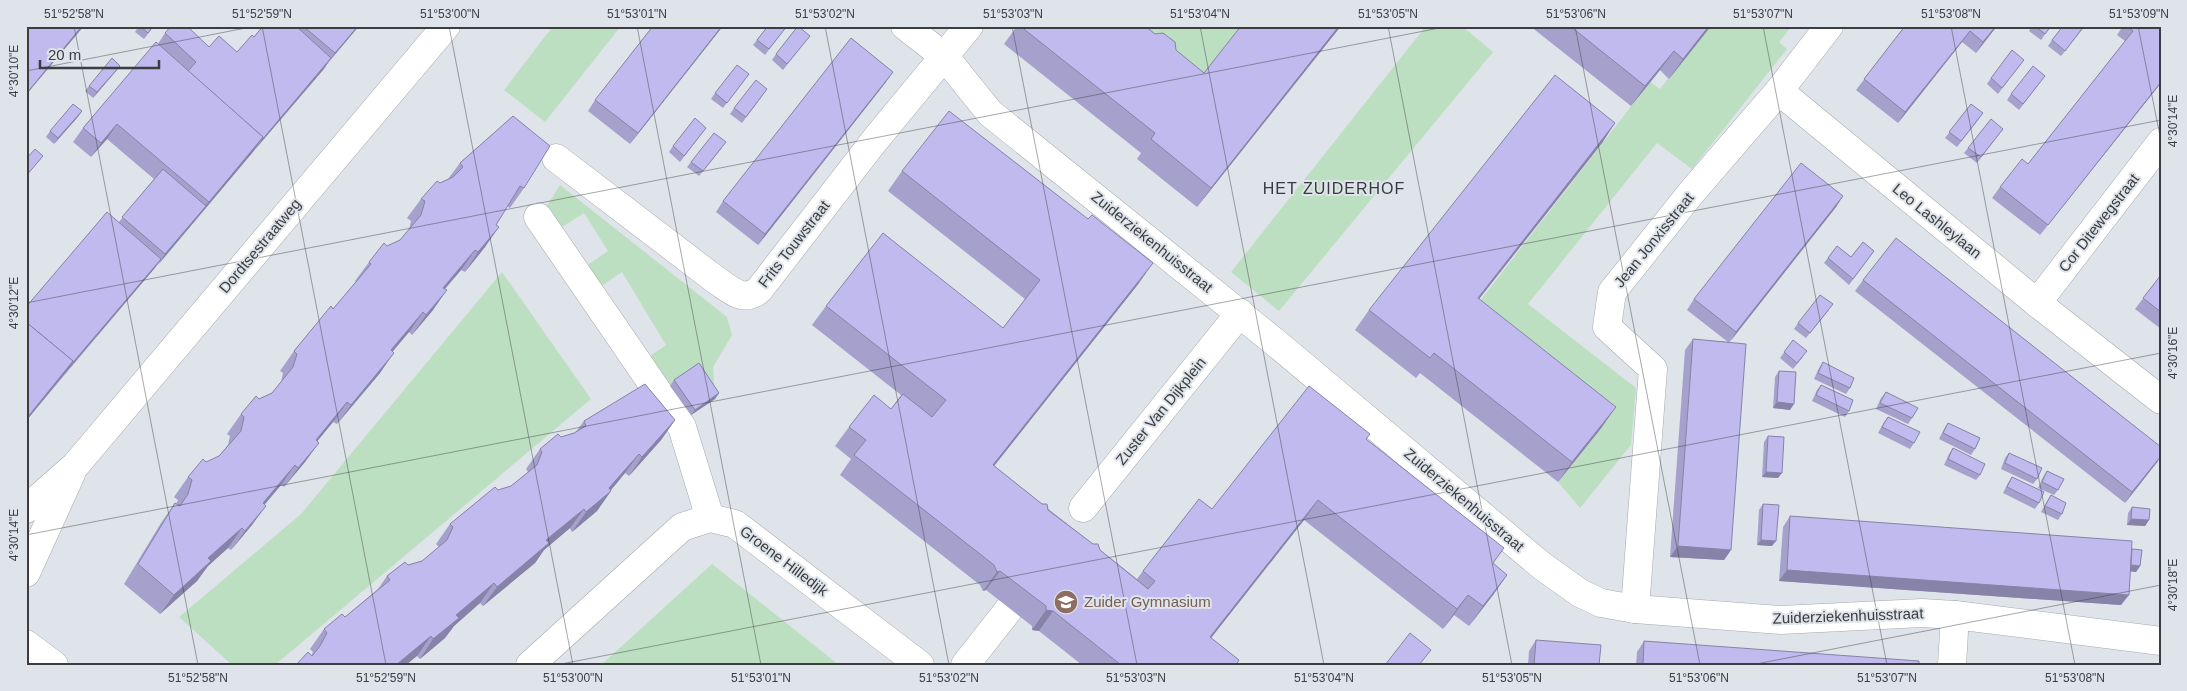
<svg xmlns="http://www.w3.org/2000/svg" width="2187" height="691" viewBox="0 0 2187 691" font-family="Arial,sans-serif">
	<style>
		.green { fill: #bddfc1 }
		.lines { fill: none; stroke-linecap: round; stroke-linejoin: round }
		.minor-casing { stroke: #a5a9af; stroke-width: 29 }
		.minor { stroke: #fff; stroke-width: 28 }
		.wall { fill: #a6a0cd }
		.shaded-wall { fill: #8782a7 }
		.building { fill: #c1baee; stroke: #8782a7 }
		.ticks { fill: none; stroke: #3b3d40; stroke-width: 1; stroke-opacity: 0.45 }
		.labels { text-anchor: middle; stroke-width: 4; stroke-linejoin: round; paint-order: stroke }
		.street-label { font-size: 15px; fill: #3b3d40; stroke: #dfe4ea }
		.education-label { font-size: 15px; fill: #785e54; stroke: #dfe4ea; text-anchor: start }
		.neighbourhood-label { font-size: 16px; letter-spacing: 1px; fill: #373a3f; stroke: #dfe4ea }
		.neatline { fill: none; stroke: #3b3d40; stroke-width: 2 }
		.ticks-label { font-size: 12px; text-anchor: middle; fill: #3b3d40 }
	</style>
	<rect width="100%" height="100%" fill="#dfe4ea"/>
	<g class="green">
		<path d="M553,26H621L545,122L504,90Z"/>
		<path d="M1106,26H1243L1190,93Z"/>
		<path d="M1426,26H1462L1493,52L1279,311L1231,272Z"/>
		<path d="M1710,26H1792L1779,42L1787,49L1692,169L1657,143L1528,304L1636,388L1631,445L1580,508L1558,482L1602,427L1465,320L1650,82L1660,89Z"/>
		<path d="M560,185L727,317L732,335L713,367L715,399L695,369L670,386L644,360L666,345L622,272L597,289L583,268L608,251L584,213L556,231L543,212Z"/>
		<path d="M502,272L591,399L275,665H232L179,617L301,514Z"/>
		<path d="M712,564L839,665H601Z"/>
	</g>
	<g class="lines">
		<g class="minor-casing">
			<g id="minor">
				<path d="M905,26L945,57L990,113L1276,343L1542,566L1580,593L1601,603L1635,609L1781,620L1922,613L1955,615L2161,641"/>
				<path d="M1829,26L1779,91L2037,303L2161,400"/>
				<path d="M556,158L716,280C731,290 743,303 759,290L875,140L969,26"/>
				<path d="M538,217L682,427L710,518"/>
				<path d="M2037,303L2161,142"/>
				<path d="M1083,508L1240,313"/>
				<path d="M26,509L75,466L446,26"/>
				<path d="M26,573L71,474"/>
				<path d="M1635,609L1653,369L1607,327L1612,292L1691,193L1779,91"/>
				<path d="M26,644L54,665"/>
				<path d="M530,665L682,527L710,518L735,524L920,665"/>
				<path d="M965,665L1010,608"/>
				<path d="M1952,665L1955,615"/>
			</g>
		</g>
		<use href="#minor" class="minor"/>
	</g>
	<g class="wall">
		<path d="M139,26H154L144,39L135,32Z"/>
		<path d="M263,26H359L62,378L26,421V307L119,222L154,179L107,139L91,157L73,142L83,128L158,44L165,33L209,47L237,52L254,37Z"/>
		<path d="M723,26L630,144L588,111L595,100Z"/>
		<path d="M768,26H787L765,55L753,45Z"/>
		<path d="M1017,26H1145L1204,73L1341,26L1197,207L1137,159L1141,153L1004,44Z"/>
		<path d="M1530,26H1711L1669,79L1660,70L1631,106Z"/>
		<path d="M1905,26H1997L1976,53L1962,42L1898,123L1856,90Z"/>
		<path d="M2032,26H2051L2041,40L2029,31Z"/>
		<path d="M2085,26L2061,56L2048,46L2052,40Z"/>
		<path d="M2123,26H2161V83L2040,235L1992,198L2000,187L2028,164L2125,41L2117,35Z"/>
		<path d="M805,42L783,70L772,60L776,54Z"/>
		<path d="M2020,65L1998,94L1987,84L1991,78Z"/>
		<path d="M116,71L93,98L85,91L89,86Z"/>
		<path d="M749,74L723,108L711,99L715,93Z"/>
		<path d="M2045,76L2019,110L2007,100L2011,94Z"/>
		<path d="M886,82L758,245L716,212L723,201Z"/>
		<path d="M763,95L742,123L730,114L734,108Z"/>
		<path d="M1971,104L1979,119L1957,147L1945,138Z"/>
		<path d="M82,111L54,144L46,137L50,131Z"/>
		<path d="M513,116L524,188L510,208L507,206L496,225L485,247L465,272L461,270L445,289L433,310L412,335L409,332L392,352L380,373L337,424L333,422L317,441L305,462L284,487L281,485L265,504L252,525L231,550L228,548L208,566L197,581L160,614L124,584L161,523L175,503L176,504L178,500L174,497L188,477L206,462L219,456L228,445L230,436L227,434L241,414L259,399L272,393L281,382L283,373L280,371L294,351L333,309L356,282L355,281L369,262L387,246L400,240L409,230L411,221L407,218L421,199L440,183L448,179L460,163Z"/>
		<path d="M1615,123L1602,143L1479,299L1602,427L1558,482L1420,373L1416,378L1355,330L1369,310Z"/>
		<path d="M706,128L680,162L669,152L673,146Z"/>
		<path d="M2003,129L1977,163L1964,153L1968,148Z"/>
		<path d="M722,148L699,176L687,167L691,162Z"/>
		<path d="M902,171L1139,283L994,466L1137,579L1143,571L1212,509L1366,439L1493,564L1507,575L1493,595L1469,626L1454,615L1443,629L1304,520L1211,638L1239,660L1236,665H1082L1039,631L1032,630V626L986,590L983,591L980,585L840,475L851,459L835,446L849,427L891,409L901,395L812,325L826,306L1003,328L1025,299L888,191Z"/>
		<path d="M1843,196L1836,207L1729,342L1731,550L1724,560L1670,557L1685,350L1693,339L1728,342L1687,310L1694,299Z"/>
		<path d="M1837,246L1851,257L1874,251L1849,285L1824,263Z"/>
		<path d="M2161,275V329L2135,309Z"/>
		<path d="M1863,280L2158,461L2125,503L1855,291Z"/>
		<path d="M1829,310L1806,338L1794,329L1798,323Z"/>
		<path d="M1793,340L1803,357L1793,369L1780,358Z"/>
		<path d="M1823,362L1850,388L1846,394L1814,379L1819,368Z"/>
		<path d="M1779,371L1790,410L1773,408L1775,377Z"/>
		<path d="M674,380L719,393L715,399L691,415L670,386Z"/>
		<path d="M1821,385L1849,411L1845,417L1812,401L1817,390Z"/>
		<path d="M1886,392L1912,418L1908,424L1876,409L1881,398Z"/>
		<path d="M1888,417L1914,443L1910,449L1878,433L1884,422Z"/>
		<path d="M675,420L661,440L629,476L625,473L611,490V491L597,511L572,532L570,528L544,550L535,563L483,606L480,603L454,626L445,638L420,659L417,656H311L313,652L310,649L324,629L345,617L378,589L387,576L408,565L422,561L439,547L436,544L450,524L498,490L511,486L528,472L526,469L540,449L561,437L575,433L584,421Z"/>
		<path d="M1948,423L1975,449L1971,455L1939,439L1944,429Z"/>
		<path d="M1768,436L1778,478L1762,477L1764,442Z"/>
		<path d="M1953,448L1980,475L1976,480L1944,465L1949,454Z"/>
		<path d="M2009,453L2037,479L2033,484L2001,469L2005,458Z"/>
		<path d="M2047,471L2058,490L2054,495L2038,488L2043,477Z"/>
		<path d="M2012,477L2039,503L2035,509L2003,493L2008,483Z"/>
		<path d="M2051,495L2062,514L2058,520L2041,512L2047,501Z"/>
		<path d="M1763,504L1772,546L1757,545L1759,510Z"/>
		<path d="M2132,507L2149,520L2145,526L2127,525L2128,513Z"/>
		<path d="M1790,516L2132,549L2140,566L2136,572L2130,571L2121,605L1779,581L1783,527Z"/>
		<path d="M1536,640L1599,665H1528L1529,651Z"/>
		<path d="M1644,641L1919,665H1636L1637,652Z"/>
	</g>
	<g class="shaded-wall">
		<path d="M82,26H84L26,95V94Z"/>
		<path d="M358,26H359L327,64L335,53Z"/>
		<path d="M722,26H723L630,144L638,133Z"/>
		<path d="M1339,26H1341L1197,207L1211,188Z"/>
		<path d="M1709,26H1711L1669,79L1683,59Z"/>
		<path d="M1996,26H1997L1976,53L1983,42Z"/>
		<path d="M1970,31L1962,42L1898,123L1905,112Z"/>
		<path d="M1674,51L1660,70L1631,106L1645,86Z"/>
		<path d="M331,58L324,69L253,152L261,141Z"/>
		<path d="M120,66L116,71L93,98L97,92Z"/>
		<path d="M893,72L886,82L758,245L765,234Z"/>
		<path d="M2161,82V83L2040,235L2048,225Z"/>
		<path d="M82,111L78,117L54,144L58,138Z"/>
		<path d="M1615,123L1602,143L1464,318L1478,298Z"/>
		<path d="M117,124L107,139L91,157L101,143Z"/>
		<path d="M263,137L253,152L158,265L165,254Z"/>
		<path d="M1843,196L1836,207L1729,343L1736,332Z"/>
		<path d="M499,227L485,247L465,272L478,252Z"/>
		<path d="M475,250L461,270L429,307L443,288Z"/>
		<path d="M161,259L154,269L61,378L26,421V419L73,361Z"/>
		<path d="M1153,263L1139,283L979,485L993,465Z"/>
		<path d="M447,290L433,310L412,335L426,315Z"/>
		<path d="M423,312L409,332L377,370L391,350Z"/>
		<path d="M394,353L380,373L337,424L351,405Z"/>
		<path d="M719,393L715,399L691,415L695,410Z"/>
		<path d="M347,402L333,422L302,460L316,440Z"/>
		<path d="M1777,402L1794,404L1790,410L1773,408Z"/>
		<path d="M1616,407L1602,427L1558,482L1572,462Z"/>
		<path d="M675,420L661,440L629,476L642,457Z"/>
		<path d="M319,443L305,462L284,487L298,468Z"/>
		<path d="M639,454L625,473L606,496L611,491L597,511L572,532L586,512Z"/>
		<path d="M2161,456L2158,461L2125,503L2132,492Z"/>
		<path d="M295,465L281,485L249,523L263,503Z"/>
		<path d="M1766,472L1782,473L1778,478L1762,477Z"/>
		<path d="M1318,500L1304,520L1196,657L1210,637Z"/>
		<path d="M266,506L252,525L231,550L245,531Z"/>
		<path d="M584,509L570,528L544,550L535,563L483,606L497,587L546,540Z"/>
		<path d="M2131,519L2149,520L2145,526L2127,525Z"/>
		<path d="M242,528L228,548L208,566L197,581L160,614L174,595L208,558Z"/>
		<path d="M1761,540L1776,541L1772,546L1757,545Z"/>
		<path d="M1678,546L1731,550L1724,560L1670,557Z"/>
		<path d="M2128,565L2140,566L2136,572L2124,571Z"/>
		<path d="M1787,570L2129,595L2121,605L1779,581Z"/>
		<path d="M1000,571L986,590L983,591L997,572Z"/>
		<path d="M1507,575L1493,595L1469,626L1483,606Z"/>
		<path d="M494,583L480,603L454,626L445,638L420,659L433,639L456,615Z"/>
		<path d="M1468,595L1454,615L1443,629L1457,609Z"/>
		<path d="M1046,610L1053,611L1039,631L1032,630Z"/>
		<path d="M431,636L417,656L406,665H396Z"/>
	</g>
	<g class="building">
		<path d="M26,26H82L26,94Z"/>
		<path d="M140,26H153L148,33Z"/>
		<path d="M171,26H187L209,47L219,36L237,52L252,35L254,37L263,26H296L331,58L261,141L263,137L188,71L196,62L165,33Z"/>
		<path d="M303,26H358L335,53Z"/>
		<path d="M653,26H722L638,133L595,100Z"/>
		<path d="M768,26H787L769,49L757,40Z"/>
		<path d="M798,26L810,36L787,64L776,54Z"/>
		<path d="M1020,26H1145L1155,34L1163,33L1175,42L1176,50L1204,73L1241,26H1339L1211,188L1151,139L1155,133Z"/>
		<path d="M1570,26H1709L1683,59L1674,51L1645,86Z"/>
		<path d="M1905,26H1996L1983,42L1970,31L1905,112L1864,79Z"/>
		<path d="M2035,26H2051L2045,34Z"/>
		<path d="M2063,26H2084L2065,51L2052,40Z"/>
		<path d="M2127,26H2161V82L2048,225L2000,187L2022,159L2028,164L2133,31Z"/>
		<path d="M851,38L893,72L765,234L723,201Z"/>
		<path d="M156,42L263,137L209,202L117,124L101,143L83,128Z"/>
		<path d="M2012,50L2024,60L2002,88L1991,78Z"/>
		<path d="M112,58L120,66L97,92L89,86Z"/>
		<path d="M737,65L749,74L727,103L715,93Z"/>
		<path d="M2033,66L2045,76L2023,104L2011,94Z"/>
		<path d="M1555,75L1615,123L1478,298L1616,407L1572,462L1434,353L1430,358L1369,310Z"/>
		<path d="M756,80L767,89L746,117L734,108Z"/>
		<path d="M73,104L82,111L58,138L50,131Z"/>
		<path d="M1971,104L1983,113L1961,141L1949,132Z"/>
		<path d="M949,111L1088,219L1092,215L1153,263L993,465L1042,504H1047L1048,510L1093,544H1098L1100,550L1148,589L1155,581L1143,571L1199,499L1212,509L1309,386L1370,434L1366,439L1504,548L1493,563L1507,575L1483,606L1468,595L1457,609L1318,500L1210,637L1239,660L1236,665H1121L1053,611L1046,610V606L1000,571L997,572L994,565L854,455L866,440L849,427L874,395L891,409L903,394L932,417L946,400L826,306L883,233L1003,328L1040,280L902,171Z"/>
		<path d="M513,116L550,146L524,188L520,186L496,225L499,227L478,252L475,250L443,288L447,290L426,315L423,312L391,350L394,353L351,405L347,402L316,440L319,443L298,468L295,465L263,503L266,506L245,531L242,528L208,558L211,561L174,595L138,564L175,503L180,506L188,494L192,480L188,477L203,459L206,462L219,456L241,431L244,417L241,414L256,396L259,399L272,393L293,367L297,354L294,351L331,306L333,309L371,264L369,262L384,243L387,246L400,240L421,215L425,201L421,199L437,181L440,183L453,177L463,167L460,163Z"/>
		<path d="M695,118L706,128L684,156L673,146Z"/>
		<path d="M1991,119L2003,129L1981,157L1968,148Z"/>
		<path d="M714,133L726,142L703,171L691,162Z"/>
		<path d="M35,149L43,156L26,176V159Z"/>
		<path d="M1801,163L1843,196L1736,332L1694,299Z"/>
		<path d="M163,169L206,206L165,254L122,217Z"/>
		<path d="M107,212L161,259L69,367L73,361L26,322V307Z"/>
		<path d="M1896,238L2161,447V456L2132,492L1863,280Z"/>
		<path d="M1863,242L1874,251L1853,279L1828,258L1837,246L1851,257Z"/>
		<path d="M2161,275V312L2143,298Z"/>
		<path d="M1820,295L1833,304L1810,333L1798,323Z"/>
		<path d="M26,322L73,361L26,419Z"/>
		<path d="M1693,339L1746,344L1731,550L1678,546Z"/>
		<path d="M1793,340L1807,351L1797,363L1784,352Z"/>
		<path d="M1823,362L1854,378L1850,388L1818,373Z"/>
		<path d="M699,363L719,393L695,410L674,380Z"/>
		<path d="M1779,371L1796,372L1794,404L1777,402Z"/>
		<path d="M645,384L675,420L642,457L639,454L609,488L611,491L586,512L584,509L546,540L549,543L497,587L494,583L456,615L459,618L433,639L431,636L396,665H296L308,652L312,656L320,646L327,633L324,629L342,614L345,617L390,580L387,576L405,562L408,565L422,561L447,540L453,527L450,524L495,487L498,490L511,486L537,465L542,452L540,449L558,434L561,437L574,433L586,426L584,421Z"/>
		<path d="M1821,385L1853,400L1849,411L1816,395Z"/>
		<path d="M1886,392L1918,408L1912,418L1880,403Z"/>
		<path d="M1888,417L1920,432L1914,443L1882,427Z"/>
		<path d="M1948,423L1980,438L1975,449L1943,433Z"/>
		<path d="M1768,436L1784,437L1782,473L1766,472Z"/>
		<path d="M1953,448L1985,464L1980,475L1948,459Z"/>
		<path d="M2009,453L2042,468L2037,479L2005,463Z"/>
		<path d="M2047,471L2064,479L2058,490L2042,482Z"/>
		<path d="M2012,477L2044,492L2039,503L2007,487Z"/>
		<path d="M2051,495L2066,503L2062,514L2045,506Z"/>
		<path d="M1763,504L1779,505L1776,541L1761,540Z"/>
		<path d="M2132,507L2150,509L2149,520L2131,519Z"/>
		<path d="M1790,516L2132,541L2129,595L1787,570Z"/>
		<path d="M2132,549L2142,550L2140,566L2131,565Z"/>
		<path d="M1410,633L1431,650L1419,665H1385Z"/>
		<path d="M1536,640L1601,645L1599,665H1534Z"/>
		<path d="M1644,641L1919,661V665H1643Z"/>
	</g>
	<path class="ticks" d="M74,26L198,665M262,26L386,665M449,26L573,665M637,26L761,665M825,26L949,665M1012,26L1137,665M1200,26L1324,665M1388,26L1512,665M1575,26L1700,665M1763,26L1887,665M1951,26L2075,665M2138,26L2161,141M26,71L256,26M26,303L1450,26M26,535L2161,120M556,665L2161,353M1751,665L2161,585"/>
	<defs>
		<g id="school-disc" transform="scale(1.25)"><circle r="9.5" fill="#8d6e63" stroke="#dfe4ea"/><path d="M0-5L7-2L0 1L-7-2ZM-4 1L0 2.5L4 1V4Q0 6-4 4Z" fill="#fff"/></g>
	</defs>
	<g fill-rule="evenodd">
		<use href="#school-disc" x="1066" y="602"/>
	</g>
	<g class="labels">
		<g class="street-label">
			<text transform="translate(1937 221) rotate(39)" y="5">Leo Lashleylaan</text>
			<text transform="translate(2099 223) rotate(-52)" y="5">Cor Ditewegstraat</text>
			<text transform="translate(1654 240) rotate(-51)" y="5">Jean Jonxisstraat</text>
			<text transform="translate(1152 242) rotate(39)" y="5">Zuiderziekenhuisstraat</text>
			<text transform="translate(794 244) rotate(-52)" y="5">Frits Touwstraat</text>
			<text transform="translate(260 246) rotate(-50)" y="5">Dordtsestraatweg</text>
			<text transform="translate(1161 411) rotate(-51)" y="5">Zuster Van Dijkplein</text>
			<text transform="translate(1464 500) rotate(40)" y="5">Zuiderziekenhuisstraat</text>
			<text transform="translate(784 561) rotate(37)" y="5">Groene Hilledijk</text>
			<text transform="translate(1848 616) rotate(-2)" y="5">Zuiderziekenhuisstraat</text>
		</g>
		<g class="education-label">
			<text x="1084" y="607">Zuider Gymnasium</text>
		</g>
		<g class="neighbourhood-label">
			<text x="1334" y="194">HET ZUIDERHOF</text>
		</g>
	</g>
	<rect width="2187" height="691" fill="none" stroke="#dfe4ea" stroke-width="55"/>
	<path d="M40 60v8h119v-8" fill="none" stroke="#3b3d40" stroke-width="2.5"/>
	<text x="48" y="60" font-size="15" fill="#3b3d40" stroke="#dfe4ea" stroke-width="4" paint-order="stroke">20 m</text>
	<rect x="28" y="28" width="2132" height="636" class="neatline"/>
	<g class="ticks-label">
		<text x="74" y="18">51°52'58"N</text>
		<text x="262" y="18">51°52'59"N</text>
		<text x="450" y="18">51°53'00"N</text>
		<text x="637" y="18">51°53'01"N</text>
		<text x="825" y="18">51°53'02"N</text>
		<text x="1013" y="18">51°53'03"N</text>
		<text x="1200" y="18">51°53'04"N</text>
		<text x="1388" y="18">51°53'05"N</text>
		<text x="1576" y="18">51°53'06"N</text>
		<text x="1763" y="18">51°53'07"N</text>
		<text x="1951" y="18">51°53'08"N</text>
		<text x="2139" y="18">51°53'09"N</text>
		<text transform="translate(14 71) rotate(-90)" y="4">4°30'10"E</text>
		<text transform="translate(2173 121) rotate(-90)" y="4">4°30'14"E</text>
		<text transform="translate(14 303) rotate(-90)" y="4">4°30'12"E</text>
		<text transform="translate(2173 353) rotate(-90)" y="4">4°30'16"E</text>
		<text transform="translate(14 535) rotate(-90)" y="4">4°30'14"E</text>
		<text transform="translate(2173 585) rotate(-90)" y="4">4°30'18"E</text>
		<text x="198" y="682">51°52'58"N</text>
		<text x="386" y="682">51°52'59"N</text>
		<text x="573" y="682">51°53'00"N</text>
		<text x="761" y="682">51°53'01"N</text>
		<text x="949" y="682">51°53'02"N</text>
		<text x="1136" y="682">51°53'03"N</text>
		<text x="1324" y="682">51°53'04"N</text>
		<text x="1512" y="682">51°53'05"N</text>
		<text x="1699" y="682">51°53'06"N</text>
		<text x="1887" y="682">51°53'07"N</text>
		<text x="2075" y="682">51°53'08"N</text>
	</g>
</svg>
